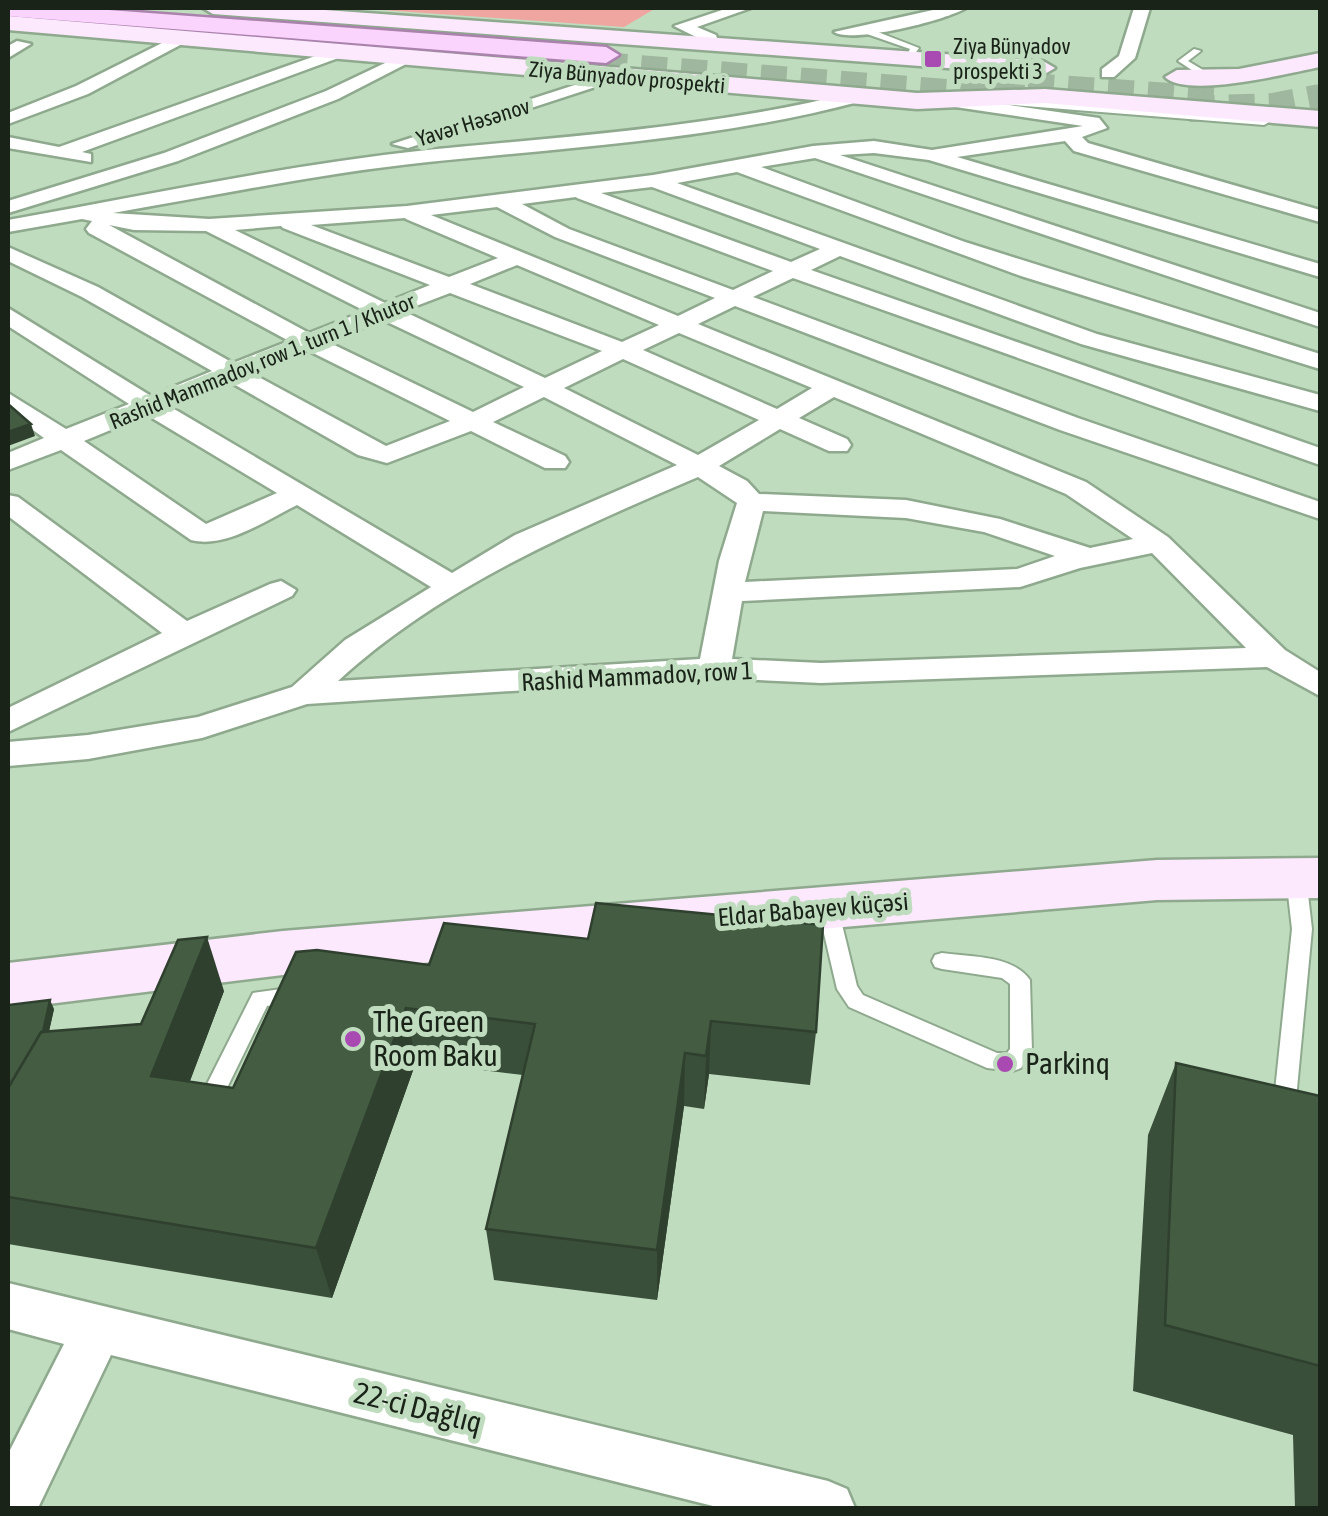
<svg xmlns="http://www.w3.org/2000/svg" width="1328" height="1516" viewBox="0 0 1328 1516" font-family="'Asap Condensed',sans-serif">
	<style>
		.green { fill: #efa6a1 }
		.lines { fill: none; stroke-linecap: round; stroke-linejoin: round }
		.primary-tunnel { stroke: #9fb79e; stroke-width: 26; stroke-dasharray: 26 14; stroke-linecap: butt }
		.lane-casing { stroke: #8ea98d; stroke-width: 4 }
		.street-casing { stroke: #8ea98d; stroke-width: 5 }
		.secondary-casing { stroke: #8ea98d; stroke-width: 5 }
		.primary-casing { stroke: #a983ac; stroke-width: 5 }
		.lane { fill: #fff; fill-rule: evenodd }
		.street { fill: #fff; fill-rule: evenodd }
		.secondary { fill: #fde9fe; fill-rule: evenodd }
		.primary { fill: #fad4fd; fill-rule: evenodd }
		.wall { fill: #3a4f39 }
		.shaded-wall { fill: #2f402e }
		.building { fill: #435c42; stroke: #2f402e; stroke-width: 2.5 }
		.poi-dot { fill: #a94ab3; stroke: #c0dcbf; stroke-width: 4 }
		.labels { text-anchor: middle; stroke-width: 10; stroke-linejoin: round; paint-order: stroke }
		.far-poi-label { font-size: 22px; fill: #192318; stroke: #c0dcbf; text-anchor: start }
		.far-street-label { font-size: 22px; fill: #192318; stroke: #c0dcbf }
		.street-label { font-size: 25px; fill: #192318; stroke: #c0dcbf }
		.near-poi-label { font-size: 30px; fill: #192318; stroke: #c0dcbf; text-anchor: start }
		.near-street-label { font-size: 30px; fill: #192318; stroke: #c0dcbf }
	</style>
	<rect width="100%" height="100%" fill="#c0dcbf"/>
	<path class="green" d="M354,8H656L624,27Z"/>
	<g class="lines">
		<g class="primary-tunnel">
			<path d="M601,65L1024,98"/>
			<path d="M988,83L1227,100"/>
			<path d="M1189,109L1273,106L1320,97"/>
		</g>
		<g class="lane-casing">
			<g id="lane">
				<path d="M864,29H870L919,48L910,61H904L910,49L864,33Z"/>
				<path d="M1194,49L1201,51L1188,61L1213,76V80H1207L1178,61Z"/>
				<path d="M998,99L1264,119L1269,122L1264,125L1001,104Z"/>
				<path d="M1296,870L1303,872L1306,877L1312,929L1295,1110L1292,1117L1284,1119L1276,1117L1273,1110L1292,929L1286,877L1289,872Z"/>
				<path d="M828,901L835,903L838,908L857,986L863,995L997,1053H1007L1010,1049V984L1002,978L942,969L935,967L932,961L935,955L942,953C970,957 1013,955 1030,980L1032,1051L1021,1068L1013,1071L987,1068L849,1007L837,989L818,908L821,903Z"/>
				<path d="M296,987L303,989L306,995L303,1001L267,1006L224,1094L216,1097L208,1094L205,1088L253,993Z"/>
			</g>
		</g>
		<g class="street-casing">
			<g id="street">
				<path d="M728,8H751L697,27L716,35L720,48H708L704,41L674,26Z"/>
				<path d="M942,8H966C947,20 852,44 834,32Z"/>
				<path d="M1134,8H1150L1135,58L1114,77H1102V69L1119,56Z"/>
				<path d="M176,36L184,41L182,44L88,94L8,124V113L76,86Z"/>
				<path d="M17,41L31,44L8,58V46Z"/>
				<path d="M335,49L341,51V57L82,152L91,154V162L8,148V137L59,147Z"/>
				<path d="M404,54L412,59L410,62L338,99L178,161L8,213V201L164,153L326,91Z"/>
				<path d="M615,72L629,76L408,148L392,144Z"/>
				<path d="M856,92L862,93V101C720,139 574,147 428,162C322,173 218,195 113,213L209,219L407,206L653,175L813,146L874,141L932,150L1083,126L942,105L939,101L948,96L1099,118L1107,128L1082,137L1088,143L1320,210V222L1074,151L1065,141L957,157L1320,264V277L929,160L874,153L840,155L1320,313V327L815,158L761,167L965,242L1320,354V369L1021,276L737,172L677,183L1097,334L1320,395V411L1081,344L840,256L811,270L1320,448V465L793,278L753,297L1078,418L1320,502V519L1060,430L735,306L698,324L1086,482L1168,537L1285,650L1320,672V696L1267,667L821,683L714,678L307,704L202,738L88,759L8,766V742L88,735L198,717L292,687L345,640L431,587L297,505C266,520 226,549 191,540L61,450L8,470V453L44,438L8,412V393L66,429L129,404L8,326V308L151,396L212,371L82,297L8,261V247L98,287L233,363L289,341L89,233L86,229L92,221L82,219L8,232V220C147,195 287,165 427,150C572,136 715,127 856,92ZM652,187L820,249L791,262L601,193ZM576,197L577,198L773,271L733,290L569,229L522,204ZM497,207L555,237L715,298L678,316L431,215ZM405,218L406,219L498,258L449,277L311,225ZM109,225L134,230L206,231L365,311L309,333ZM281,226L283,228L430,285L385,303L235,230ZM517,265L659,325L622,342L470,284ZM450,293L602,351L545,378L403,311ZM383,320L524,387L473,412L328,342ZM679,333L812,388L777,409L643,350ZM307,350L450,421L386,446L251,373ZM623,359L759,420L698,455L564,388ZM230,382L358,455L387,463L471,431L545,468H565L569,462L565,456L493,422L544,397L677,465L515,535L452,573L169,406ZM834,397L1066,494L1133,539L1090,548L1000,519L906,500L759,494L747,481L719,466L780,429L829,451H847L851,445L847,439L799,418ZM147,415L277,493L206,524L84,441ZM698,477L737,503L719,561L700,659L338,681C440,587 572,531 698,477ZM763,511L906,518L984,532L1055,556L1017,569L745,582ZM1152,553L1246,648L821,663L732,659L742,601L1020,587L1080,568Z"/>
				<path d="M8,495L18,497L187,621L270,584L281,581L296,590L292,596L8,732V708L162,633L8,516Z"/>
				<path d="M8,1283L828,1481L847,1489L855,1508H721L111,1355L38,1508H8V1454L64,1344L8,1329Z"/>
			</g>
		</g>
		<g class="secondary-casing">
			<g id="secondary">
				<path d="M203,8H297L1043,61L1055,68L1043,75L213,14Z"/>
				<path d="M8,16L917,93L1045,89L1320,111V127L1045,103L917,109L8,30Z"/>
				<path d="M1320,53V67C1290,73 1186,99 1165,77L1177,70L1239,69Z"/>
				<path d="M1320,858V898L1157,900L283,975L8,1009V963L283,931L1157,860Z"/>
			</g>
		</g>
		<g class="primary-casing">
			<path id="primary" d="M8,8H82L606,47L619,55L606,63L8,16Z"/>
		</g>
		<use href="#lane" class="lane"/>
		<use href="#street" class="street"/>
		<use href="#secondary" class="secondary"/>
		<use href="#primary" class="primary"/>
	</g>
	<g class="wall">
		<path d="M296,952L816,1032L810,1085L709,1074L704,1109L684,1106L657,1300L494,1280L486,1229L523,1075L416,1062L332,1298L8,1244V1005L54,1009L49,1031L141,1024L224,991L190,1081L233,1088Z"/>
		<path d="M1176,1063L1320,1096V1508H1295L1293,1435L1133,1391L1148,1135Z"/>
	</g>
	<g class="shaded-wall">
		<path d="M31,424L35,436L8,446V432Z"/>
		<path d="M207,937L224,991L172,1128L151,1076Z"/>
		<path d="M50,1000L54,1009L32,1108L28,1099Z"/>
		<path d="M406,1008L416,1062L332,1298L316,1248Z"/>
		<path d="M711,1021L709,1074L704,1109L706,1056Z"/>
		<path d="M685,1053L684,1106L657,1300V1250Z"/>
	</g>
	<g class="building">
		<path d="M8,404L31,424L8,432Z"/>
		<path d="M596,903L823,925L816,1032L711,1021L706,1056L685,1053L657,1250L486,1229L535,1024L406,1008L316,1248L8,1197V1088L41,1032L141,1024L178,940L207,937L151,1076L233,1088L296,952L317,950L429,965L444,923L588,939Z"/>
		<path d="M50,1000L43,1032H41L8,1088V1005Z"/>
		<path d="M1176,1063L1320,1096V1366L1165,1325Z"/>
	</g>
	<g class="poi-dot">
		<rect x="923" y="49" width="20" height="20" rx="5"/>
		<circle cx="353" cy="1039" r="10"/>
		<circle cx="1005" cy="1064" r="10"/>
	</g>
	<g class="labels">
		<g class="far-poi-label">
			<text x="953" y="54">Ziya Bünyadov<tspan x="953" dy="25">prospekti 3</tspan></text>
		</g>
		<g class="far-street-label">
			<text transform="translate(627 77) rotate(5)" y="8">Ziya Bünyadov prospekti</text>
			<text transform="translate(473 122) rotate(-17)" y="8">Yavər Həsənov</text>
			<text transform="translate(262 361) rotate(-22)" y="8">Rashid Mammadov, row 1, turn 1 / Khutor</text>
		</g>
		<g class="street-label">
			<text transform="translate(637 676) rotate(-3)" y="9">Rashid Mammadov, row 1</text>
			<text transform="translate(813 909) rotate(-5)" y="9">Eldar Babayev küçəsi</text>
		</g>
		<g class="near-poi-label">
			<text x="373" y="1032">The Green<tspan x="373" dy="34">Room Baku</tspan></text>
			<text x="1025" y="1074">Parkinq</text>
		</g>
		<g class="near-street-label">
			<text transform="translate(418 1408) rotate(14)" y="10">22-ci Dağlıq</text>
		</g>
	</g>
	<rect width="1328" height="1516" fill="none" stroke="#192318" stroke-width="20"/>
</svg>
